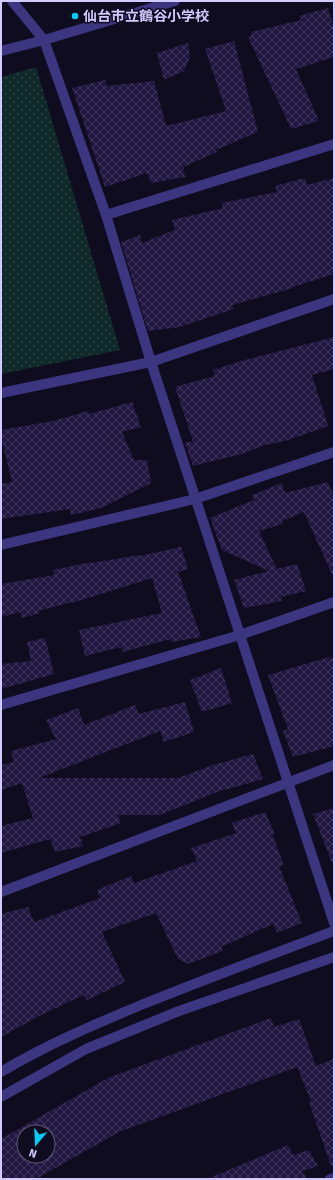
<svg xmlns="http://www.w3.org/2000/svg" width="335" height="1180" viewBox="0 0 335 1180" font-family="Signika,'Noto Sans JP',sans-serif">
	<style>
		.park { fill: url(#park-dots) }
		.building { fill: url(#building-cross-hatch); fill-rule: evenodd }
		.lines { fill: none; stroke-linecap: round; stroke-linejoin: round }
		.minor { stroke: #3c3580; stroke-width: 10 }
		.poi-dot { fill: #00cef5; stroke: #100c1f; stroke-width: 1.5 }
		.labels { text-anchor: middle; stroke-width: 3; stroke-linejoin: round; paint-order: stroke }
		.poi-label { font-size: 14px; font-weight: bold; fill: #d3caff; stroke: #100c1f; text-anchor: start }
	</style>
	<defs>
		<pattern id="park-dots" width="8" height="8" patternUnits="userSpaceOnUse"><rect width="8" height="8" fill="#0f2929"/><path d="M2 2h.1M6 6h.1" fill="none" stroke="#314749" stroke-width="1.8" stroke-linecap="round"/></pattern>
		<pattern id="building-cross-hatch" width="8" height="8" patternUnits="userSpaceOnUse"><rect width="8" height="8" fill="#221741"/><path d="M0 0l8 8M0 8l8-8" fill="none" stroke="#41375e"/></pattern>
	</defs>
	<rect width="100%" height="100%" fill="#100c1f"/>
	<path class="park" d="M36,67L120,350L1,374V77Z"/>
	<g class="building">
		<path d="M328,8L334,29V57L296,69L319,121L291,129L248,37L252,35L251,32L301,20L299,16Z"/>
		<path d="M234,41L258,132L216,150L217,152L183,167L185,177L151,183L147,173L105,187L72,88L105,80L107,86L154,81L166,126L226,111L205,49Z"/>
		<path d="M188,43L190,57L184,71L164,80L157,53Z"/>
		<path d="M305,178L307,185L334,178V274L293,287V288L232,305L234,309L180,327L148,331L121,242L140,235L142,243L175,230L172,220L223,208L221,203L277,192L275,186Z"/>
		<path d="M334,337V369L312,375L328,426L285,441L265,445L242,454L193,466L185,443L193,441L175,387L215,376L213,370L241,361Z"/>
		<path d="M132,402L141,427L122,432L134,460H147L151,483L101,508L71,515L70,509L1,519V484L12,482L1,437V430L53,421L88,411L89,414Z"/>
		<path d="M328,482L334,497V579L304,512L282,521L283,524L259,531L277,569L297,564L306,591L281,597L282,601L244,608L234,580L269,571L222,550L210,518L254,500L252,495L282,483L285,493Z"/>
		<path d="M181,547L188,569L178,572L201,637L171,642L170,639L123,652L121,647L85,656L79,630L162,613L152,578L72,603V602L39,611L40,613L22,618L21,612L1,617V584L54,575L53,570L91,562V563L140,555V556Z"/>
		<path d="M45,638L54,674L1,689V664L31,661L27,642Z"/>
		<path d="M329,657L330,659L334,658V746L293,757L283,731L288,729L268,675Z"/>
		<path d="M221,668L232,703L202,712L190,680Z"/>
		<path d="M185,702L194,732L164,742L160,731L39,778H178L213,765L253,754L263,779L217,792L160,815H118L121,823L80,837L83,846L55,852L50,839L1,853V826L33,818L22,783L1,790V765L14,762L11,751L56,739L46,720L78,708L84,725L135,705L139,714Z"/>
		<path d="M334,808V863H332L313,814Z"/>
		<path d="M265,812L275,834H272L284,865L279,866L302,923L277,933L273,924L221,947L223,951L188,964L178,959L156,913L102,932L125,982L87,1000L84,995L41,1015L1,1037V914L28,907L34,922L100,898L97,890L131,876L134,883L197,861L191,848L236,833L232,823Z"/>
		<path d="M271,1018L274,1027L299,1019L316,1066L334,1059V1165L331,1166L309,1102L311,1101L297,1067L119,1132L36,1179H1V1139L108,1078ZM24,1132H48V1156H24Z"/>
		<path d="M288,1145L293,1155L309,1150L318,1166L302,1171L307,1179H207Z"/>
	</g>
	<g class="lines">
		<g class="minor">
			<path d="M12,1L44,40L106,215L151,362L334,923"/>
			<path d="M1,51L44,40L175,1"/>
			<path d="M106,215L334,144"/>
			<path d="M1,393L151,362L334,299"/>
			<path d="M1,545L195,499L334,452"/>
			<path d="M1,705L240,635L334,602"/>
			<path d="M1,892L334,765"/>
			<path d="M1,1072C46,1045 93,1025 141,1005C205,979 270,955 334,931"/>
			<path d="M1,1097L86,1049L179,1011L334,957"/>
			<path d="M330,1179L334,1178"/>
		</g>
	</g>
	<circle class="poi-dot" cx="75" cy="16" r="4"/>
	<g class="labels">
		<g class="poi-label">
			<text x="83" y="21">仙台市立鶴谷小学校</text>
		</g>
	</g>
	<rect width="335" height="1180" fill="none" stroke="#d3caff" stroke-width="4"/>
	<g transform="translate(36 1144) rotate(199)"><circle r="19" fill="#100c1f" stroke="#5e5879"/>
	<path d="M0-3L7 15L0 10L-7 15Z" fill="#00cef5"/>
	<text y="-6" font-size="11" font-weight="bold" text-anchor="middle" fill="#d3caff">N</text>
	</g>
</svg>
